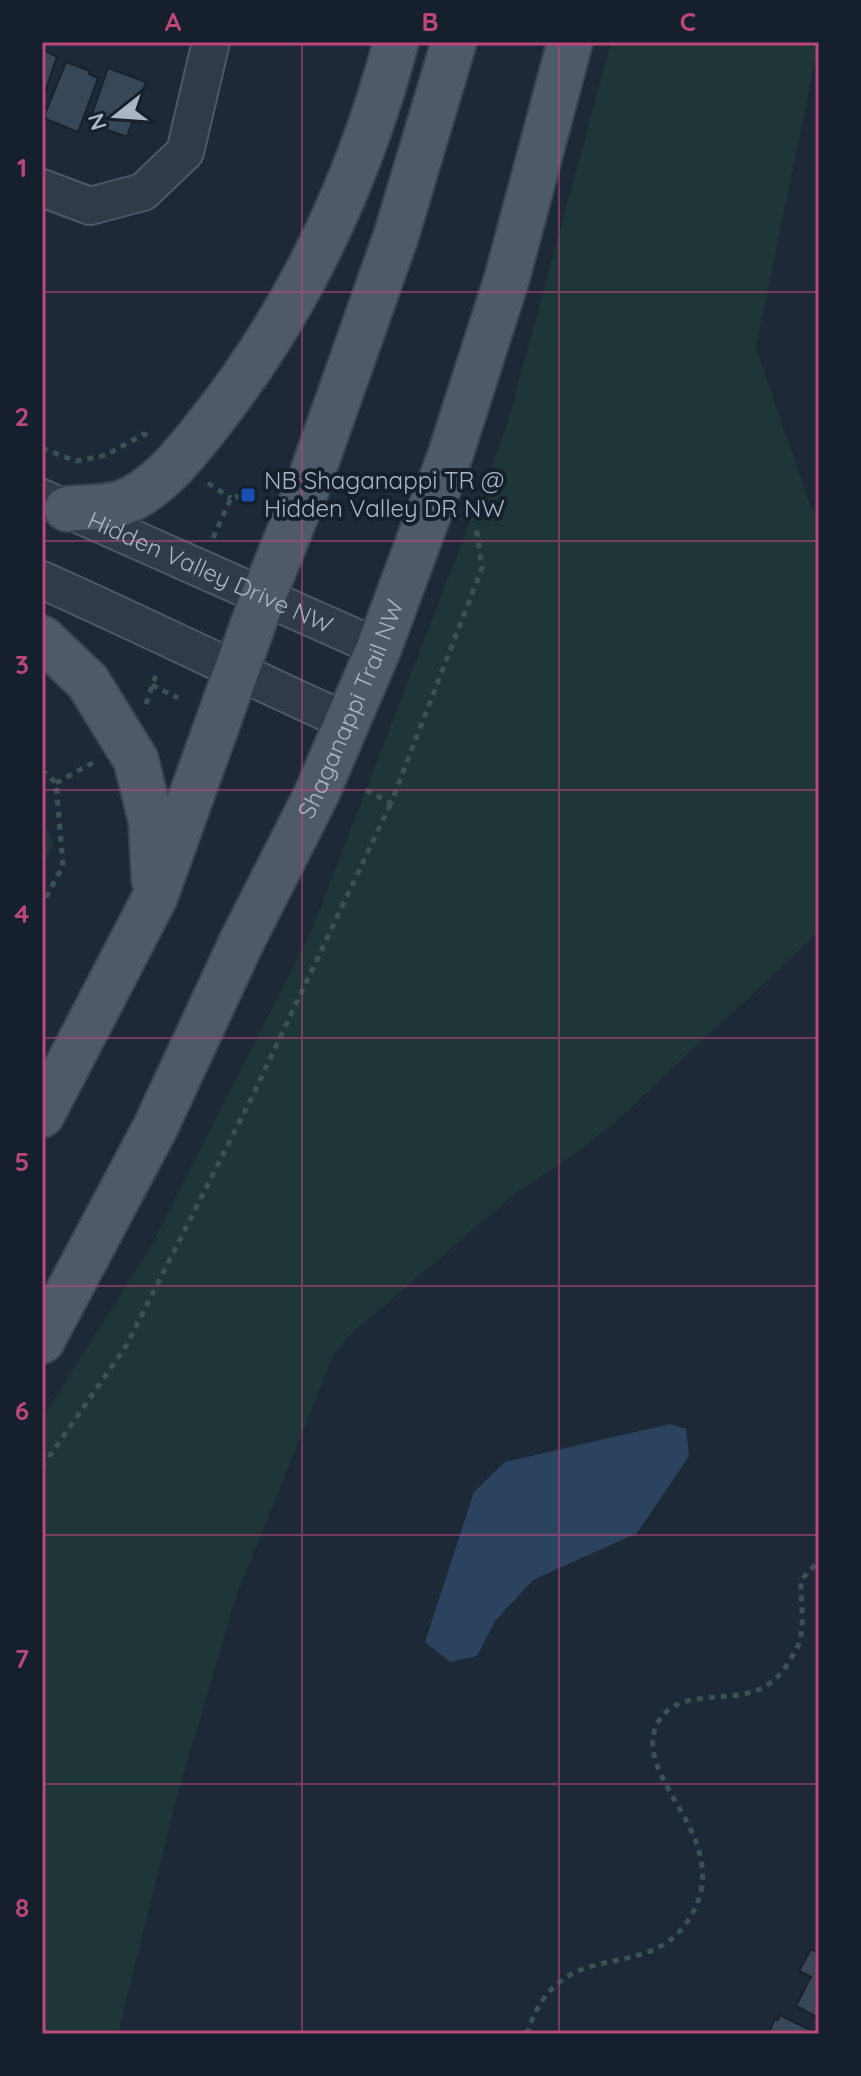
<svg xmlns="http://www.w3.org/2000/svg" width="861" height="2076" viewBox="0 0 861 2076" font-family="Quicksand,sans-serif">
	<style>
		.green { fill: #1f3638 }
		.water { fill: #2c435f }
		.building { fill: #384758; stroke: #18222e; stroke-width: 2 }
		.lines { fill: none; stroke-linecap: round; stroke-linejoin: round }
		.minor-casing { stroke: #4e5866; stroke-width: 40 }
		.major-casing { stroke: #3a4451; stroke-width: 48 }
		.path { stroke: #395253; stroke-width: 5; stroke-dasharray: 6 6; stroke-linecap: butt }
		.minor { stroke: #303b48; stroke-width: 36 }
		.major { stroke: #4e5a68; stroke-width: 44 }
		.grid { fill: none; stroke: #bb477b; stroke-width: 2; stroke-opacity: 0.55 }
		.transit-dot { fill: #1a4fb4; stroke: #16202c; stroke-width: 3 }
		.labels { text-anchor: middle; stroke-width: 8; stroke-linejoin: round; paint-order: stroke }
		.poi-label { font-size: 24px; fill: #aab5c5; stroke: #16202c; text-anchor: start }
		.street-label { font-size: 24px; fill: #aab5c5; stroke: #16202c }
		.neatline { fill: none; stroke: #bb477b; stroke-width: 3 }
		.grid-label { font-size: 26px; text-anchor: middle; font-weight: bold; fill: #bb477b }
	</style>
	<rect width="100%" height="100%" fill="#1d2937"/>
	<g class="green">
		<path d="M611,42H819L756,347L811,508L819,509V932L614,1123L576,1153L512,1196L350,1335L333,1356L236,1597L177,1796L118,2034H42V1419L150,1248L311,932L507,426Z"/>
		<path d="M42,824L54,841L42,866Z"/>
	</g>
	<path class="water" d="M670,1424L686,1429L689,1456L637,1533L533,1580L495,1621L477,1656L450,1662L425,1642L474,1492L505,1462Z"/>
	<g class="building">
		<path d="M42,49L57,57L42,100Z"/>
		<path d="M66,62L90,71L89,74L98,78L78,132L46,119L45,114Z"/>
		<path d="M108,68L146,82L127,137L89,123Z"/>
		<path d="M811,1949L819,1953V2018L796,2006L811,1977L799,1971Z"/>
		<path d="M780,2015L818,2034H768L775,2019L778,2020Z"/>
	</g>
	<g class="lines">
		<g class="minor-casing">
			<g id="minor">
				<path d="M42,188L90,206L143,192L185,152L211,42"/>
				<path id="s1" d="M42,498L379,648"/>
				<path d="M42,580C145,626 246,676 348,722"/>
			</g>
		</g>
		<g class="major-casing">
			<g id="major">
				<path d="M67,509C84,507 106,508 122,503C157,490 184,455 207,426C297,313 359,181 396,42"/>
				<path d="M42,638L88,682L136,760L151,821L154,879"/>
				<path d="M42,1115L155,897L263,597L307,488L396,236L454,42"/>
				<path id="s2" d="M42,1341L155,1128L242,941L316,795L379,648L449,459L507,278L570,42"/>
			</g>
		</g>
		<g class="path">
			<path d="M42,448L76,461L106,455L144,434L148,436"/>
			<path d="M208,483L231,498"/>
			<path d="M213,538L231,498L248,495"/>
			<path d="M152,685L178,698"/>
			<path d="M146,704L157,672"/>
			<path d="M42,770L56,783L63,866L42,905"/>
			<path d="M56,783L94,762"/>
			<path d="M366,790L391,803L482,568L476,527"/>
			<path d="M42,1467L126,1346L251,1099L391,803"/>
			<path d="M527,2034C559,1931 643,1986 687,1922C741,1844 636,1784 655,1729C670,1688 721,1702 752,1692C769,1687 780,1676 789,1662C793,1654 798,1649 800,1640C805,1620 800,1601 801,1580L819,1561"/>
		</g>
		<use href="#minor" class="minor"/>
		<use href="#major" class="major"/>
	</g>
	<path class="grid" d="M302,42V2034M559,42V2034M42,292H819M42,541H819M42,790H819M42,1038H819M42,1286H819M42,1535H819M42,1784H819"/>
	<rect class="transit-dot" x="240" y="487" width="16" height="16" rx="4"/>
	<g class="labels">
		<g class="poi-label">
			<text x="264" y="489">NB Shaganappi TR @<tspan x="264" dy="28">Hidden Valley DR NW</tspan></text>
		</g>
		<g class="street-label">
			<text dy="8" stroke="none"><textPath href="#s1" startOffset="184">Hidden Valley Drive NW</textPath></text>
			<text dy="8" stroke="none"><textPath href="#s2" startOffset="704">Shaganappi Trail NW</textPath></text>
		</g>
	</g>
	<rect width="861" height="2076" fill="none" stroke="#16202c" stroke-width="88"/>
	<g transform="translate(116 116) rotate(253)" stroke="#16202c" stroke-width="6" paint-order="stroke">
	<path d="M0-6L14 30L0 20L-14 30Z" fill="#aab5c5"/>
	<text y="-12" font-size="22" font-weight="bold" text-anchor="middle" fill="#aab5c5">N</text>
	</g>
	<rect x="44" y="44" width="773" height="1988" class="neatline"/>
	<g class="grid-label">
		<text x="173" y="31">A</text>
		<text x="430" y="31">B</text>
		<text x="688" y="31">C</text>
		<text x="22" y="177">1</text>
		<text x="22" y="426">2</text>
		<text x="22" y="674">3</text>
		<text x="22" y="923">4</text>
		<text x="22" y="1171">5</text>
		<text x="22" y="1420">6</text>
		<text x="22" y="1668">7</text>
		<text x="22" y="1917">8</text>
	</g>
</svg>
